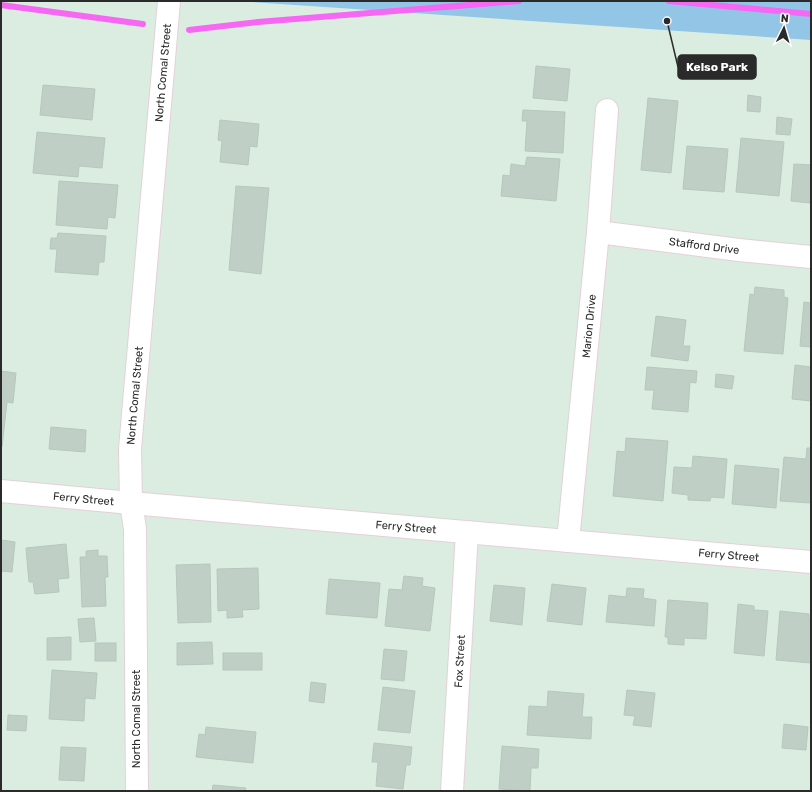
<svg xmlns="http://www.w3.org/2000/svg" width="812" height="792" viewBox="0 0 812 792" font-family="Rubik,sans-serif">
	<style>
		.green { fill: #93c5e7 }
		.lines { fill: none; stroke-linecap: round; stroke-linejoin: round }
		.stream { stroke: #f667f3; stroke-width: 6 }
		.building { fill: #c0cfc5; stroke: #b4c8bc }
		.street-casing { stroke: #e4d0d9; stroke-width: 24 }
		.secondary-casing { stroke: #e4d0d9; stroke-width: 24 }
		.street { stroke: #fff; stroke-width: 22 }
		.secondary { stroke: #fff; stroke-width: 22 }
		.labels { text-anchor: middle; stroke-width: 4; stroke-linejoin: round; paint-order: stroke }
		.street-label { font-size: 11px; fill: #2a2a2a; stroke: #fff }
		.leader { fill: none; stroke: #2a2a2a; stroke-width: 1.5 }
		.callout-dot { fill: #2a2a2a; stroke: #fff; stroke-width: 1.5 }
		.callout { fill: #2a2a2a; stroke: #2a2a2a; stroke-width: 1.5 }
		.callout-label { font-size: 12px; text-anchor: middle; font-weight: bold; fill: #fff }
	</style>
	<rect width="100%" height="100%" fill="#dbede0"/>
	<path class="green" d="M236,1H811V40Z"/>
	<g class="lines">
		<g class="stream">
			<path d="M669,1L811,14"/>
			<path d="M1,5L143,24"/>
			<path d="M189,30L258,22L519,1"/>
		</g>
	</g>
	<g class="building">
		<path d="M536,66L570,69L567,101L533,98Z"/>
		<path d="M43,85L95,89L92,120L40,115Z"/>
		<path d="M748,95L761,97L760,112L747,111Z"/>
		<path d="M648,98L678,101L671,173L641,170Z"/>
		<path d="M523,110L565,112L563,153L525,151L527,121H522Z"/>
		<path d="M777,117L792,119L790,135L776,134Z"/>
		<path d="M220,120L259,124L257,147L250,146L248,165L220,162L222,141L218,140Z"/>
		<path d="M37,132L105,138L102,168L79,166L78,177L33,173Z"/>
		<path d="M741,138L784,142L779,196L736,192Z"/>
		<path d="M687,146L728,149L724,192L683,189Z"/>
		<path d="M527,157L560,159L556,201L501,196L503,175L510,176L511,164L525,166Z"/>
		<path d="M794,164L811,165V201H810V203L791,201Z"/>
		<path d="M59,181L118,185L115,218L108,217L107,229L56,225Z"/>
		<path d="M236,186L269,188L261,274L229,270Z"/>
		<path d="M58,233L106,236L104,262H99L98,275L55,272L57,249H50L51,238H57Z"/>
		<path d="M755,287L784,290V297L788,298L783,354L744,351L750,294L754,295Z"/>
		<path d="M804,302L811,303V347L800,346Z"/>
		<path d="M656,316L686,320L683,346H690L688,361L651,356Z"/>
		<path d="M795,365L811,367V401L792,399Z"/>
		<path d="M647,367L697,371L696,383L690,382L688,412L652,409L654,390H645Z"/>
		<path d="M1,371L16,373L13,403L7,402L2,447L1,446Z"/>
		<path d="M716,374L734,376L732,389L715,387Z"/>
		<path d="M51,427L86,430L85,452L49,449Z"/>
		<path d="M626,438L668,441L663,501L613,496L617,451L625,452Z"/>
		<path d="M807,448H811V503L780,501L784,457L806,459Z"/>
		<path d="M693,456L727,459L724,498L711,497L710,501L688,500V495L672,493L674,467L692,468Z"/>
		<path d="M735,465L779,469L776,508L732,504Z"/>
		<path d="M1,540L15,542L12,572L1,571Z"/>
		<path d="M66,544L69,578L58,579L59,592L35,594L33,582H29L26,548Z"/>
		<path d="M98,550V556H107L108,577H105L106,606L82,607L80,557H86V551Z"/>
		<path d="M210,564L211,622L178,623L176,565Z"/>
		<path d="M258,568L259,609L242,610L243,617L227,618V610L218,611L217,569Z"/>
		<path d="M404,576L423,578L422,586L435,588L430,631L385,626L389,589L402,590Z"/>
		<path d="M329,579L380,583L377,618L326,614Z"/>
		<path d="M552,584L586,588L582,625L547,621Z"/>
		<path d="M494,585L525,588L522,625L490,621Z"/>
		<path d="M627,588L644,589L643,598L656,600L654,626L606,622L609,595L626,597Z"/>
		<path d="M668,600L708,603L706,639L684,638V645L668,644V637H665Z"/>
		<path d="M738,604L754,606V610L768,611L764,656L734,653Z"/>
		<path d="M780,611L809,614V619L811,620V663L776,660Z"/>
		<path d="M94,618L96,641L80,642L78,619Z"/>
		<path d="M71,637V660H47V638Z"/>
		<path d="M212,642L213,664L177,665V643Z"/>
		<rect x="95" y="643" width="21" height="18"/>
		<path d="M384,649L407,651L404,681L381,679Z"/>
		<rect x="223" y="653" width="39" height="17"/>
		<path d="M52,670L97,673L95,699L85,698L84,721L49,719Z"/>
		<path d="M311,682L326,684L324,703L309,701Z"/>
		<path d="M383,687L415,691L410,733L378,730Z"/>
		<path d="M627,690L655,693L651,727L633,725L635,716L624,715Z"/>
		<path d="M548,691L584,694L582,717H592L591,739L527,735L529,706L547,707Z"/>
		<path d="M8,715L27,716L26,731L7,730Z"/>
		<path d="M784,724L808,727L806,750L782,748Z"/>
		<path d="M206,727L256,732L253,763L196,757L199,734L205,735Z"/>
		<path d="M374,743L412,747L410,765H406L403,789L376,786L378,762H372Z"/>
		<path d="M502,746L539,749L538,768H531L530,791L499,789Z"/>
		<path d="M61,747L86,748L84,781L59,780Z"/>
		<path d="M213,785L246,788L245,791H212Z"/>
	</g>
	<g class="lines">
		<g class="street-casing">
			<g id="street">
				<path id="s1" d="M598,232L739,250L811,257"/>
				<path id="s2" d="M131,503L811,562"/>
				<path id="s3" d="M568,541L598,232L607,110"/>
				<path id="s4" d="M452,791L467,532"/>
			</g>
		</g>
		<g class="secondary-casing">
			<g id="secondary">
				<path id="s5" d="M1,491L131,503"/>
				<path id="s6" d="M137,791L135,529L131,503L130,449L169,1"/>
			</g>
		</g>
		<use href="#street" class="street"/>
		<use href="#secondary" class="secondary"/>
	</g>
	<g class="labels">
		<g class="street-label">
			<text dy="4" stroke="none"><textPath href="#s6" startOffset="720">North Comal Street</textPath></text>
			<text dy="4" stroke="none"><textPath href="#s1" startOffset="107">Stafford Drive</textPath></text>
			<text dy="4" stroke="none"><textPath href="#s3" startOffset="216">Marion Drive</textPath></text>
			<text dy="4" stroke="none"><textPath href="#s6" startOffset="396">North Comal Street</textPath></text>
			<text dy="4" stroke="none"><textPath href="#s5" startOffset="83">Ferry Street</textPath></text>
			<text dy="4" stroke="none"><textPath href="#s2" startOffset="276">Ferry Street</textPath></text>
			<text dy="4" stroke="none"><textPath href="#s2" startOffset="600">Ferry Street</textPath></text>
			<text dy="4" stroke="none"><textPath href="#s4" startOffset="130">Fox Street</textPath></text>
			<text transform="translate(136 719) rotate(-90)" y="4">North Comal Street</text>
		</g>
	</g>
	<path class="leader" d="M667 21L678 67"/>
	<circle class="callout-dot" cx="667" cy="21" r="4"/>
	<rect class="callout" x="678" y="55" width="78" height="24" rx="4"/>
	<g class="callout-label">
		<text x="717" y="71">Kelso Park</text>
	</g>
	<rect width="812" height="792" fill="none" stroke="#2a2a2a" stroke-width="4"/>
	<g transform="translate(784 28) rotate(5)" stroke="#ffffff" stroke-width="3" paint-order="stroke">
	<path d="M0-3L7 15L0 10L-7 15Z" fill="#2a2a2a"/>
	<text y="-6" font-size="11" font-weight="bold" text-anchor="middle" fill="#2a2a2a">N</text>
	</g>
</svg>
